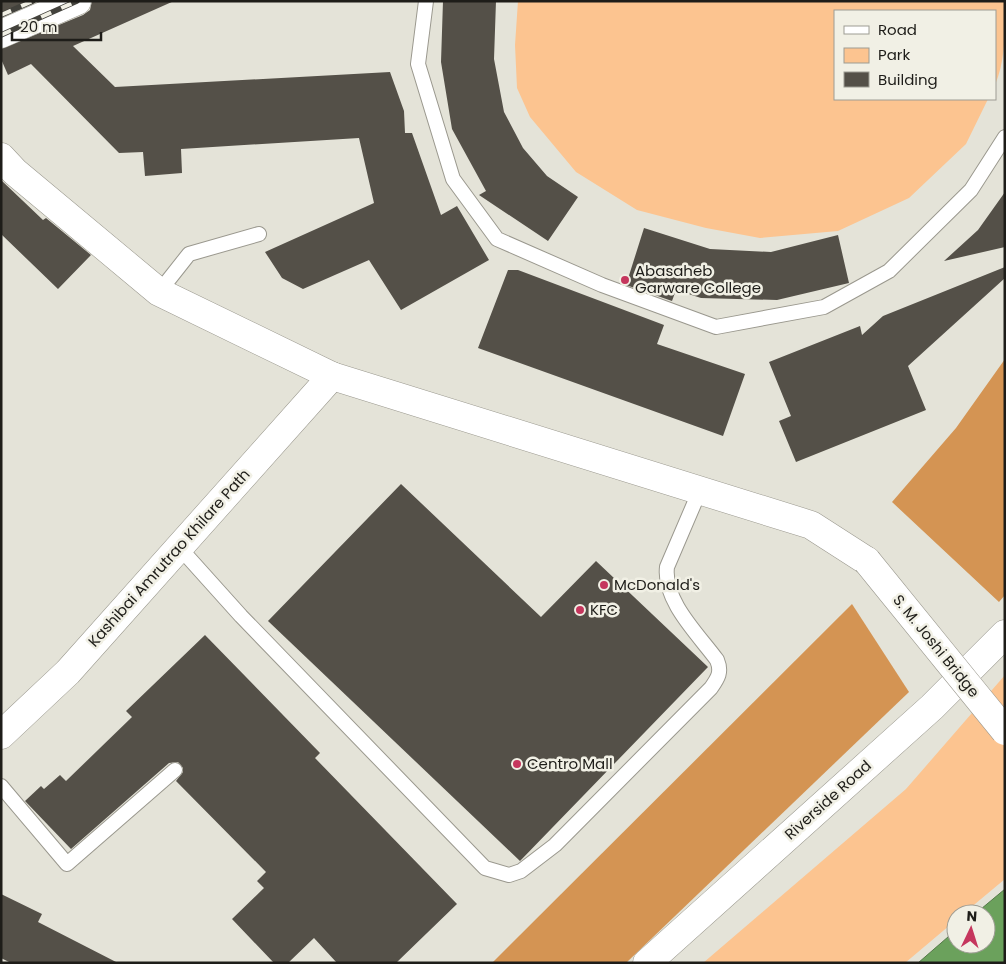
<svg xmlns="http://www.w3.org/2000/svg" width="1006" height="964" viewBox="0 0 1006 964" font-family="Poppins,sans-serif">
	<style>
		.green { fill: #fcc490 }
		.forest { fill: #d49453 }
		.water { fill: #6ba15c; stroke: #547948 }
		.building { fill: #545048 }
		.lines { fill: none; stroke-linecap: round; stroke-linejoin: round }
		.service-casing { stroke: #9a988e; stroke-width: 16 }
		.tertiary-casing { stroke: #9a988e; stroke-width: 29 }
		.secondary-casing { stroke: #9a988e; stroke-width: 29 }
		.primary-casing { stroke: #9a988e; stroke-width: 29 }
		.service { stroke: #fff; stroke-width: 14 }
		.tertiary { stroke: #fff; stroke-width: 28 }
		.secondary { stroke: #fff; stroke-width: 28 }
		.primary { stroke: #fff; stroke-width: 28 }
		.rail-casing { stroke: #43423c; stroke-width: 5.5 }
		.rail { stroke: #f1f0e5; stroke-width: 4; stroke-dasharray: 11; stroke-linecap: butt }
		.secondary-bridge-casing { stroke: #9a988e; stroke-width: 29; stroke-linecap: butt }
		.secondary-bridge { stroke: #fff; stroke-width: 28 }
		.poi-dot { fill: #c5365d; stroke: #f1f0e5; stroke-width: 2 }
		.labels { text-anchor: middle; stroke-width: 5; stroke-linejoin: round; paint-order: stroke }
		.poi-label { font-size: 15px; fill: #1e1d19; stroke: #f1f0e5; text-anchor: start }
		.street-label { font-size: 15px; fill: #1e1d19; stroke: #f1f0e5 }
	</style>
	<rect width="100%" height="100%" fill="#e4e3d8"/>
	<g class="green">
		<path d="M518,1H1005C1005,29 1006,60 995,85V11H835V99H988L966,144L909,198L838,231L760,238L706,228L637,210L576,172L530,117L517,88L515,45Z"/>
		<path d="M1005,675V879L963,914H956V920L905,963H703L906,789Z"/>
	</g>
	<g class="forest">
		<path d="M1005,359V595L999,602L892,502L956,428Z"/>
		<path d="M852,604L909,692L626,963H492Z"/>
	</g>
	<path class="water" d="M1005,889V963H918L956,930V944H986V914H975Z"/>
	<g class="building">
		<path d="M1,1H37L1,17Z"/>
		<path d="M92,1H174L73,46L115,87L390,72L404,111L405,133H412L441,215L457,206L489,260L401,310L369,260L303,289L282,278L265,252L374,203L359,138L181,149L182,173L145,176L143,152L119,153L31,64L8,75L1,59V49L83,15L90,10Z"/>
		<path d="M443,1H496L494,59L504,112L523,148L547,176L578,197L548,241L479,195L486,191L452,129L441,62Z"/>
		<path d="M1,180L43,220L46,218L91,255L58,289L1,234Z"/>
		<path d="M1005,192V247L944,261L978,230Z"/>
		<path d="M644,228L710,249L771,252L838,235L849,283L777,300L701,298L676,290L672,301L626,285Z"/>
		<path d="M1005,267V278L908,366L926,410L796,462L779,421L791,416L769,362L860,326L862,335L883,316Z"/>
		<path d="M508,270H518L664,325L657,344L745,374L723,436L478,348Z"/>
		<path d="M401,484L541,617L596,561L708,667L520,861L268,621Z"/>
		<path d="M205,635L320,753L315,758L457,904L396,963H337L314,938L288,963H274L232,919L264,888L257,881L266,872L176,781L183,772V768L178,762L169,763L71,849L25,801L41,786L44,789L60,775L66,781L132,717L126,711Z"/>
		<path d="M1,894L42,914L38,922L118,963H11L1,958Z"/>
	</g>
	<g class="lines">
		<g class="service-casing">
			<g id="service">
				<path d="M426,1L418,64L453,179L497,239L602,285L716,327L824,307L889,271L971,190L1005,137"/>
				<path d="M159,292L189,254L259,234"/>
				<path d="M179,547L241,616L485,868L509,875L521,871L555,845L711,688C718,678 722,672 717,660C698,634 663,601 667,567L700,490"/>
				<path d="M1,786L67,864L175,770"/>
			</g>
		</g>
		<g class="tertiary-casing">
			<g id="tertiary">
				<path d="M1,735L68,672L332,376"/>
				<path d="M647,963L932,707L1005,634"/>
			</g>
		</g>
		<g class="secondary-casing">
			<path id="secondary" d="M1,157L15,172L159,292L332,376L811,525L867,561"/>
		</g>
		<g class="primary-casing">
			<path id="primary" d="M1,34L77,1"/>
		</g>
		<use href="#service" class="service"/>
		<use href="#tertiary" class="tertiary"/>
		<use href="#secondary" class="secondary"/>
		<use href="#primary" class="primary"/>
		<g class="rail-casing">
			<g id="rail">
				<path d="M1,15L33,1"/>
				<path d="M1,35L77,1"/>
			</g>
		</g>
		<use href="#rail" class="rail"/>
		<g class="secondary-bridge-casing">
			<path id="secondary-bridge" d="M867,561L1005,731"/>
		</g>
		<use href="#secondary-bridge" class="secondary-bridge"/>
	</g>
	<g class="poi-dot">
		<circle cx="625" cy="280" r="5"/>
		<circle cx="604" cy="585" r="5"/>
		<circle cx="580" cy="610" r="5"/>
		<circle cx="517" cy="764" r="5"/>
	</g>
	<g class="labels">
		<g class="poi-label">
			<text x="635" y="276">Abasaheb<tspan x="635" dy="17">Garware College</tspan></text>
			<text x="614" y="590">McDonald's</text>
			<text x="590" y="615">KFC</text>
			<text x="527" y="769">Centro Mall</text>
		</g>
		<g class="street-label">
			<text transform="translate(169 558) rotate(-48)" y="5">Kashibai Amrutrao Khilare Path</text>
			<text transform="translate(936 646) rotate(51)" y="5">S. M. Joshi Bridge</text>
			<text transform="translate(828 800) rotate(-42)" y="5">Riverside Road</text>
		</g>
	</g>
	<rect width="1006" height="964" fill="none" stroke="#1e1d19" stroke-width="5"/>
	<rect x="834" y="10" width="162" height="90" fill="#f1f0e5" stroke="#9d9c93"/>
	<rect x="844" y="26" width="25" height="8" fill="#ffffff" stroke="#9d9c93"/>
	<text x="878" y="35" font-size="15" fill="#1e1d19">Road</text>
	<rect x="844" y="48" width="25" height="15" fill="#fcc490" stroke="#9d9c93"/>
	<text x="878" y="60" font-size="15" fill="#1e1d19">Park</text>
	<rect x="844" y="72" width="25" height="15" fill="#545048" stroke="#9d9c93"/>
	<text x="878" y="85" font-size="15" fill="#1e1d19">Building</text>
	<g transform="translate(971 929) rotate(4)"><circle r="24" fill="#f1f0e5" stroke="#9d9c93"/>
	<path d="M0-4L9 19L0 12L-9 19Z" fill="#c5365d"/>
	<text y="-8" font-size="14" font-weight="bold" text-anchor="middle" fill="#1e1d19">N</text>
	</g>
	<path d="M12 32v8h89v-8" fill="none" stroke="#1e1d19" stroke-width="2.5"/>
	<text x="20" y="32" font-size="15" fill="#1e1d19" stroke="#f1f0e5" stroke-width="4" paint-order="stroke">20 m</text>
</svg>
